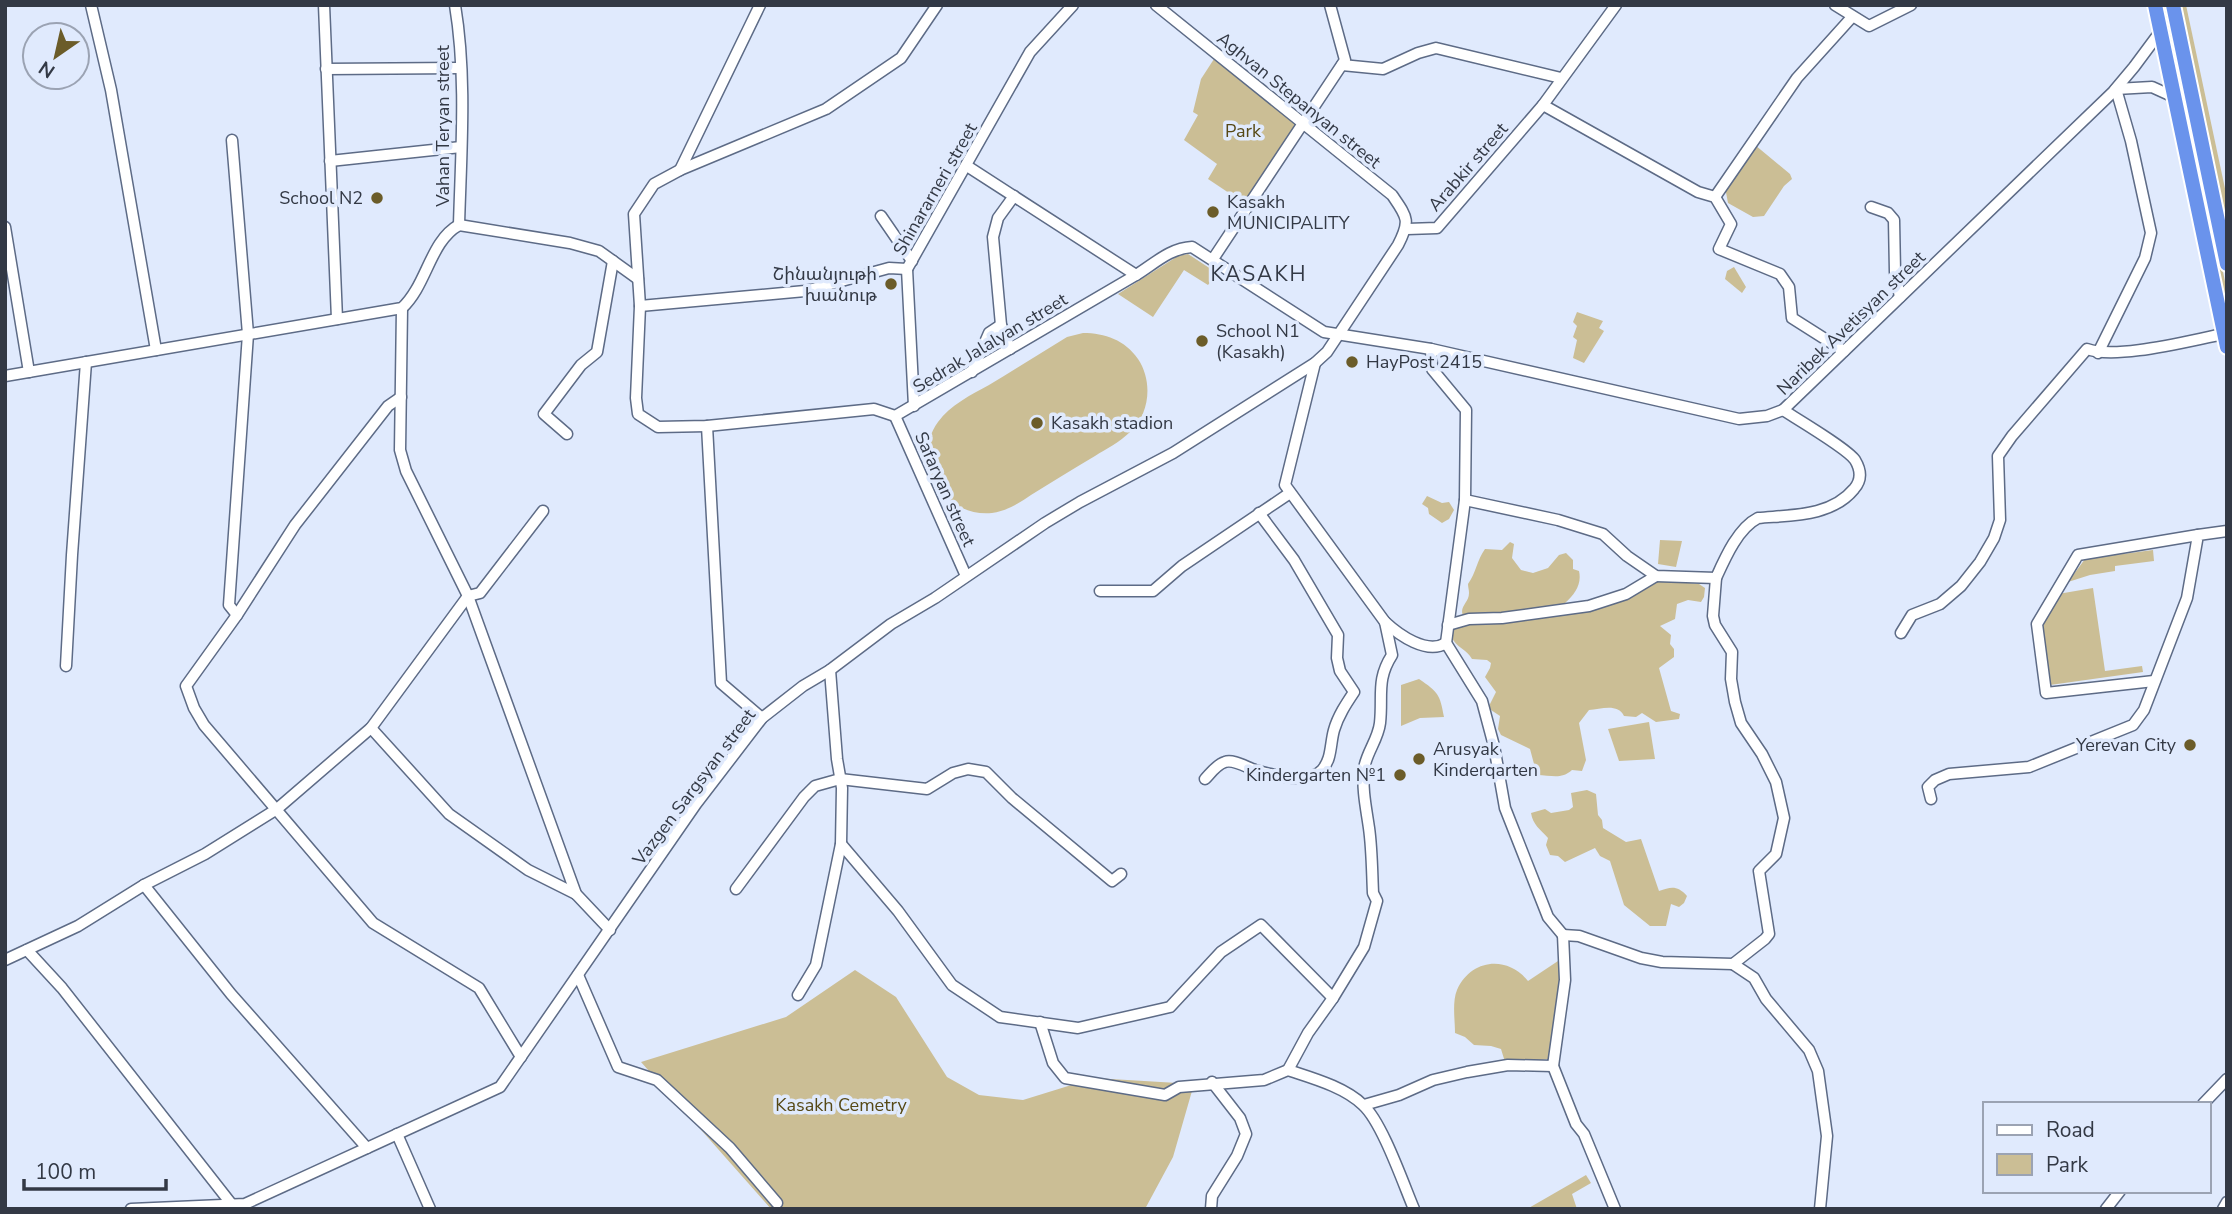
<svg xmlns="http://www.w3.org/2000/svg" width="2232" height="1214" viewBox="0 0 2232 1214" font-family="'Nunito Sans','Noto Sans Armenian',sans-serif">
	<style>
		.green { fill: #cbbe95 }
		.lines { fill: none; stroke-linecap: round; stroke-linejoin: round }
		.minor-casing { stroke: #5d6b86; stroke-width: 13 }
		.highway-casing { stroke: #fff; stroke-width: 18 }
		.minor { stroke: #fff; stroke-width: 10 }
		.highway { stroke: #6a93ec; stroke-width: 14 }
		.poi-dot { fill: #6b5c29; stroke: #e0eafd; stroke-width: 2.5 }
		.labels { text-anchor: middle; stroke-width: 7; stroke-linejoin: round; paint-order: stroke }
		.street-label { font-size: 18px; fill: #333945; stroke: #e0eafd }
		.park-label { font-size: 18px; fill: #564815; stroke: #e0eafd }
		.poi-label { font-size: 18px; fill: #333945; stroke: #e0eafd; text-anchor: start }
		.quarter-label { font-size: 21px; letter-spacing: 2px; fill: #333945; stroke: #e0eafd }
	</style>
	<rect width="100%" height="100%" fill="#e0eafd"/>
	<g class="green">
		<path d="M2160,5H2168L2227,291V326Z"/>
		<path d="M2179,5H2186L2227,198V216L2221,211Z"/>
		<path d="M1214,59L1301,121L1244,203L1208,179L1217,164L1184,140L1198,115L1193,112L1201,79Z"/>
		<path d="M1755,145L1790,174L1792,179L1784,186L1764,216L1753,217L1728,203L1725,187Z"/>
		<path d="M1188,254L1217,273L1208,285L1184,270L1153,317L1118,294L1178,256Z"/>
		<path d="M1734,267L1746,287L1742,293L1725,279L1727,271Z"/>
		<path d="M1577,312L1603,321L1599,328L1604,331L1584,363L1573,358L1577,340L1573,337L1577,326L1573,322Z"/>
		<path d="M1083,333C1105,333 1125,340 1138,359C1153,381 1150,414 1130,432C1120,442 1106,449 1095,456C1073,469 1052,482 1031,495C1019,503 1007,511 992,513C944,518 909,462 938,422C950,405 971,395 989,385C1015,369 1041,353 1067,337Z"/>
		<path d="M1427,496L1442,503L1449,502L1454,510L1449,519L1442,523L1429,514L1428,508L1422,504Z"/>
		<path d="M1660,540L1682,541L1676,567L1658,564Z"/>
		<path d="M1510,542L1514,544L1512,558L1521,570L1533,573L1548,568L1559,555L1566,553L1573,560V569L1579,571C1582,584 1575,594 1565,603L1586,609L1630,595L1661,580L1699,584L1705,588L1704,597L1701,602L1688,600L1677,604L1675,619L1660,626L1671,635L1670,644L1674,649V657L1659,668L1671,711L1680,714L1679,719L1656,722L1642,713L1636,717L1624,716C1618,703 1601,709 1589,710L1579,723L1586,760L1582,771L1572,770C1561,780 1551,775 1537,775L1530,749L1501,735L1498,729L1500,716L1488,708L1496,692L1485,677L1490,668L1491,663L1487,660L1472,659C1467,649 1456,648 1451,636L1455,627L1463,616C1459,606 1469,603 1469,593C1469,590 1468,587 1468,584C1476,573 1477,560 1485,549L1502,550Z"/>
		<path d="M2153,550L2154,561L2115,566V571L2090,575L2068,582L2085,559Z"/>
		<path d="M2093,588L2105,671L2142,666L2143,672L2050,685L2042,619L2058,594Z"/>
		<path d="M1419,679C1438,692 1440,694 1444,717L1420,718L1401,726V685Z"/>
		<path d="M1649,722L1655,759L1619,761L1608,729Z"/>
		<path d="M1587,790L1596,794L1598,815L1602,820L1603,828L1626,842L1641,839L1659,891C1671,887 1677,885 1687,896L1684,903L1679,907L1671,904L1666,926H1650L1624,905L1610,861L1600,856L1595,848L1565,862L1558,856L1550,855L1546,845L1548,838C1540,829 1533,825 1531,813L1545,809L1551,813L1569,810L1573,807L1571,793Z"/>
		<path d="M1558,961C1568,977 1551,1039 1548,1059L1525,1062H1505L1501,1049L1491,1046L1474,1045L1465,1037L1455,1033C1455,1020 1452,1002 1457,990C1471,959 1507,955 1528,981Z"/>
		<path d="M855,970L896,997L947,1077L979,1095L1023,1100L1094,1078L1194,1084L1173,1157L1145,1209H771L641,1062L786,1017Z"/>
		<path d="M1586,1175L1591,1183L1572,1194L1577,1209H1527Z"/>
	</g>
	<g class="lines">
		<g class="minor-casing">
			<g id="minor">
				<path d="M91,5L111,90L156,350"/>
				<path d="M324,5L337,319"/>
				<path d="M455,5C467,77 461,152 459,225"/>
				<path d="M937,5L901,58L826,109L680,170L654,184L634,214L640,306L636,398L638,414L658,427L707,426L874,409L895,416L1136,275C1154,264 1170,248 1192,247L1324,332L1431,349L1739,419L1767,416L1783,410L2113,92L2134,67L2160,32"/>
				<path d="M1835,5L1869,26L1911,5"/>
				<path d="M1342,65L1383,69L1418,53L1436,48L1561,78"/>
				<path d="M326,69L460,68"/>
				<path d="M2116,89L2152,87L2174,97"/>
				<path d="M1543,105L1698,192L1715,197L1731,224L1719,249L1780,274L1789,287L1792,318L1844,351"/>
				<path d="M232,140L248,334L229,605L237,615"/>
				<path d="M330,161L461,147"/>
				<path d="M967,166L1136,275"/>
				<path d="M680,170L760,5"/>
				<path d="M1715,197L1797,78L1852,17"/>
				<path d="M1871,207L1888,213L1894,220L1895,272L1900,297"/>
				<path d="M881,216L912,261"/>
				<path d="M459,225L570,243L599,251L638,279"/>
				<path d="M5,227L29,372"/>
				<path d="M1407,229L1437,228L1543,105L1616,5"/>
				<path d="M1213,259L1345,60L1330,5"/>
				<path d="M907,269L1030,52L1073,5"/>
				<path d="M907,269L914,406"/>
				<path d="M640,306L805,291L889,268L907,269"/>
				<path d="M402,308L400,450L406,471L468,596L576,894L610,930"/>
				<path d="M1010,349L1001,325L993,237L998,218L1014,196"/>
				<path d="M1431,349L1432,369L1466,410L1465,500L1446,643"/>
				<path d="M2098,353L2145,258L2151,233L2131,141L2116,89"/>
				<path d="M1315,363L1285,485L1385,622C1399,635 1427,655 1446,643"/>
				<path d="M972,372L989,333L1001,325"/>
				<path d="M5,376L402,308C427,285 430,241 459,225"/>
				<path d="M401,397L388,406L295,525L237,615L186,686L194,708L204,725L373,923L479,988L521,1057"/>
				<path d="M895,416L966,576"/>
				<path d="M707,426L721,683L762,718"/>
				<path d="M567,434L544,414L581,365L597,352L613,261"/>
				<path d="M1465,500L1558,520L1603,534L1627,556L1656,576L1716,578C1725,558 1738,528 1758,518C1791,515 1831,517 1854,489C1862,480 1861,470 1855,460C1848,449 1797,419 1783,410"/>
				<path d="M1100,591H1153L1182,566L1290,493"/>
				<path d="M1448,625L1469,619L1502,618L1589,606L1626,594L1656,576"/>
				<path d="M1901,633L1912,615L1940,604L1961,586L1980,562L1994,538L2000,520L1998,456L2012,436L2087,349C2117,360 2191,340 2224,334"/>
				<path d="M1446,643L1482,701L1494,746L1505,808L1548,917L1563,935"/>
				<path d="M66,666L72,555L86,362"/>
				<path d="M2154,681L2046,693L2037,624L2078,555L2198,535"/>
				<path d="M371,728L449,814L528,870L576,894"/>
				<path d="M1205,779C1210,774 1217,764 1225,762C1233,759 1246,767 1255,770C1272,775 1309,785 1322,770C1332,759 1330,744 1334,730C1338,716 1346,704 1354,692L1340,671L1337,658L1338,635L1294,560L1259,513"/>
				<path d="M1931,799L1928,787L1935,780L1949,774L2029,767L2133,725L2144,710L2187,598L2198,535L2227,531"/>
				<path d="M841,844L898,911L952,985L1000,1017L1078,1028L1170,1007L1221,952L1261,925L1333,998"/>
				<path d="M144,885L231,994L367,1148"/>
				<path d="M736,889L804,797L815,786L840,779L927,789L953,773L968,769L986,772L1012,798L1112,881L1121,874"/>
				<path d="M1563,935L1579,936L1641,958L1662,962L1733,964L1765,939L1769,934L1759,871L1776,854L1784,818L1776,782L1762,754L1741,723L1735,702L1731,679L1732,652L1715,625L1713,616L1716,578"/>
				<path d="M27,950L62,988L233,1206"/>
				<path d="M5,960L78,926L144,885L205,854L277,809L371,728L468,596L480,593L543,511"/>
				<path d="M1733,964L1754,978L1766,999L1809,1050L1818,1071L1827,1136L1820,1209"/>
				<path d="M578,975L618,1067L657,1080L730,1148L777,1203"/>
				<path d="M798,995L816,965L841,844L842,788L837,759L830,670"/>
				<path d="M1040,1022L1053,1063L1065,1078L1165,1095L1179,1087L1264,1080L1288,1070C1312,1078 1345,1087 1363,1105C1382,1122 1403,1183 1414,1209"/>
				<path d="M1553,1066L1576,1124L1584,1134L1615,1209"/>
				<path d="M1288,1070L1308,1033L1333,998L1364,947L1377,901L1373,893C1372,872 1372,849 1369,828C1366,807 1362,790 1364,769C1366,753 1378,740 1380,723C1383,695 1376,680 1392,655L1385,622"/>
				<path d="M2203,1104L2227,1079"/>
				<path d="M1364,1105L1399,1095L1433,1080L1467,1072L1508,1065L1553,1066L1565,980L1563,935"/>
				<path d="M397,1134L430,1209"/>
				<path d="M131,1209L245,1204L500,1087L696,804L762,718L803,686L830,670L891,624L935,598L1045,523L1080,502L1173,453L1315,363L1327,352L1398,245C1411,220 1407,217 1392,195L1156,5"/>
				<path d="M1211,1209L1212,1196L1237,1156L1246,1134L1240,1118L1212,1082"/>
				<path d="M2106,1209L2120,1191"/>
				<path d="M2223,1209L2227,1202"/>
			</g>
		</g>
		<g class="highway-casing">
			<g id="highway">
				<path d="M2155,5L2227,347"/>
				<path d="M2173,5L2227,264"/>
			</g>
		</g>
		<use href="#minor" class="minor"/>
		<use href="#highway" class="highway"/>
	</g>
	<g class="poi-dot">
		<circle cx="377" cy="198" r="7"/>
		<circle cx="1213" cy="212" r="7"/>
		<circle cx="891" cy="284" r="7"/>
		<circle cx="1202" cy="341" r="7"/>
		<circle cx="1352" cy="362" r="7"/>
		<circle cx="1037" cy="423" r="7"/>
		<circle cx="2190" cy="745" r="7"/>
		<circle cx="1419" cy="759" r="7"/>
		<circle cx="1400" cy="775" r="7"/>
	</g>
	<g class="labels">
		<g class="street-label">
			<text transform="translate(1299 100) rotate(39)" y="6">Aghvan Stepanyan street</text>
			<text transform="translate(443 126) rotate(-90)" y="6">Vahan Teryan street</text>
			<text transform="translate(1468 167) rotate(-49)" y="6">Arabkir street</text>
			<text transform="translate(935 189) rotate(-60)" y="6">Shinararneri street</text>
			<text transform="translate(1851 323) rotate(-44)" y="6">Naribek Avetisyan street</text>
			<text transform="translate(990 343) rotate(-31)" y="6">Sedrak Jalalyan street</text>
			<text transform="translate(945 489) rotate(66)" y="6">Safaryan street</text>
			<text transform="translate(694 787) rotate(-53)" y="6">Vazgen Sargsyan street</text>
		</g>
		<g class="park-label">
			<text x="1243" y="137">Park</text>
			<text x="841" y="1111">Kasakh Cemetry</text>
		</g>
		<g class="poi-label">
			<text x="363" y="204" text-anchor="end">School N2</text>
			<text x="1227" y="208">Kasakh<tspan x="1227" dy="21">MUNICIPALITY</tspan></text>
			<text x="877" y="280" text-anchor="end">Շինանյութի<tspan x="877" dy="21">խանութ</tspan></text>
			<text x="1216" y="337">School N1<tspan x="1216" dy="21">(Kasakh)</tspan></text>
			<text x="1366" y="368">HayPost 2415</text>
			<text x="1051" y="429">Kasakh stadion</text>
			<text x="2176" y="751" text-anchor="end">Yerevan City</text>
			<text x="1433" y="755">Arusyak<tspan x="1433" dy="21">Kinderqarten</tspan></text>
			<text x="1386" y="781" text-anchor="end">Kindergarten №1</text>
		</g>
		<g class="quarter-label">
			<text x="1259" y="281">KASAKH</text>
		</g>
	</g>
	<rect width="2232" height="1214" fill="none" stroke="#333945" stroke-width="14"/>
	<rect x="1983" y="1102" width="228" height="91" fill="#e0eafd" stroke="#9ba3b3" stroke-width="2"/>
	<rect x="1997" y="1125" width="35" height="10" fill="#ffffff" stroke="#9ba3b3" stroke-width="2"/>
	<text x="2046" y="1137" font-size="21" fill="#333945">Road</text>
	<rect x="1997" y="1154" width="35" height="21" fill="#cbbe95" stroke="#9ba3b3" stroke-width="2"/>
	<text x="2046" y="1172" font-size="21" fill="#333945">Park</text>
	<g transform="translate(56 56) rotate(214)"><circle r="33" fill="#e0eafd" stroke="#9ba3b3" stroke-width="2"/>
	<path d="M0-5L12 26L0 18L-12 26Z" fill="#6b5c29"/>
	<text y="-10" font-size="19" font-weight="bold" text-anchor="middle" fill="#333945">N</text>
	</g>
	<path d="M24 1179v10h142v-10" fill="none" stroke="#333945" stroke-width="3.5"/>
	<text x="35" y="1179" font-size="21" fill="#333945" stroke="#e0eafd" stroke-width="5" paint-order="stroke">100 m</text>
</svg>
